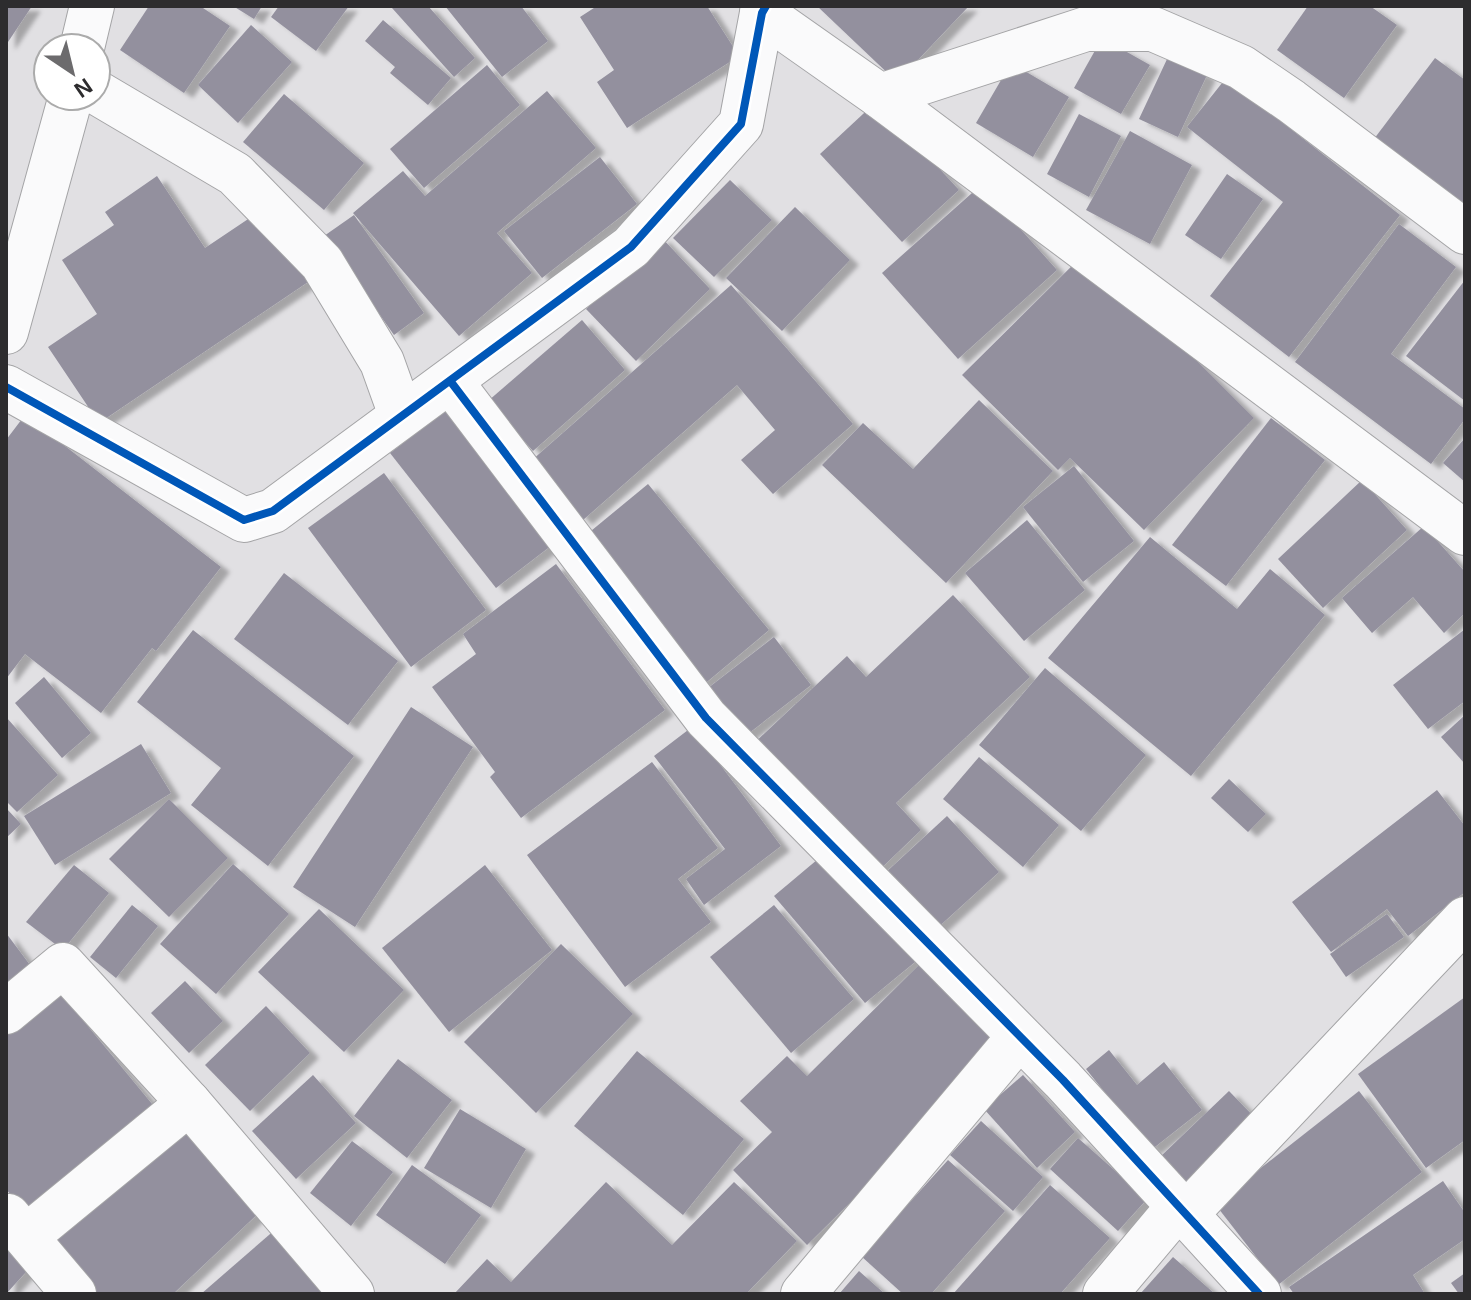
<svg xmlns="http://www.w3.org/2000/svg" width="1471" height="1300" viewBox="0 0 1471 1300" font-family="Arial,sans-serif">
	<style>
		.building { fill: #93909e; filter: url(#shadow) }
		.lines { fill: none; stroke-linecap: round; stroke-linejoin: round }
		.minor-casing { stroke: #a4a4a6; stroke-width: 46 }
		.minor { stroke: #fafafb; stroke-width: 44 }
		.cycleway-casing { stroke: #fff; stroke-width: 13 }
		.cycleway { stroke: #0057b8; stroke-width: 8 }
	</style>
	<defs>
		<filter id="shadow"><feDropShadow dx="9" dy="5" stdDeviation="2" flood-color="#0004"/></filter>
	</defs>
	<rect width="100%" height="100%" fill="#e1e0e3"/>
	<g class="building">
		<path d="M6,6H32L6,45Z"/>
		<path d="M149,6H200L230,26L184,93L120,50Z"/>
		<path d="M233,6H262L254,19Z"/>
		<path d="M279,6H349L316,51L271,17Z"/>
		<path d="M395,6H428L475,58L454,77L392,8Z"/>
		<path d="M445,6H521L548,41L502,77Z"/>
		<path d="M597,6H707L739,56L627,128L597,82L614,70L580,17Z"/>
		<path d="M817,6H969L897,82Z"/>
		<path d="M1308,6H1370L1397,25L1344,98L1277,50Z"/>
		<path d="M383,20L451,78L428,105L390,73L395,67L365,41Z"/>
		<path d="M251,25L292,62L238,123L198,85Z"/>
		<path d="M1102,38L1150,65L1121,114L1074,88Z"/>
		<path d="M1168,57L1207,75L1178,137L1139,119Z"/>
		<path d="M1435,58L1465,80V207L1374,139Z"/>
		<path d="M1011,63L1069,97L1033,157L976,123Z"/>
		<path d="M487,65L520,105L424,188L390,149Z"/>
		<path d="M1226,78L1400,215L1289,357L1210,296L1283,202L1187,127Z"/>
		<path d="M547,91L596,148L497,233L532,273L459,336L353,213L403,171L425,196Z"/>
		<path d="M284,94L364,163L324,210L243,142Z"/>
		<path d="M877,101L959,190L902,242L820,154Z"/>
		<path d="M1079,114L1121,136L1089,197L1047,174Z"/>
		<path d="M1130,131L1192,165L1150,244L1086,210Z"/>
		<path d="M600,157L637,204L542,278L504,231Z"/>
		<path d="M1227,174L1263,199L1221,259L1185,235Z"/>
		<path d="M157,176L205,248L263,209L311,280L99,423L48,347L97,314L62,260L114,225L105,212Z"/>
		<path d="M730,180L772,220L714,277L673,238Z"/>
		<path d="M981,185L1057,270L958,359L882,273Z"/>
		<path d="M795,207L850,260L782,331L726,278Z"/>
		<path d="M354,215L424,313L394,335L324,236Z"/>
		<path d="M1399,224L1456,267L1391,354L1465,409V419L1431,464L1295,362Z"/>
		<path d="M661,237L710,289L636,361L586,309Z"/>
		<path d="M1087,251L1254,418L1144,530L1070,458L1058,470L962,375Z"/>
		<path d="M1465,280V401L1406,356Z"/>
		<path d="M731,285L853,424L773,494L741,460L775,430L737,385L583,520L531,461Z"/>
		<path d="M582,320L625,370L533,451L488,401Z"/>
		<path d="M979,400L1053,471L946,583L822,465L863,423L913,469Z"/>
		<path d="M446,410L552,545L496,588L390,453Z"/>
		<path d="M25,415L221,567L156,651L152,648L101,713L25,654L6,679V440Z"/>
		<path d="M1271,418L1325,460L1226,586L1172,545Z"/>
		<path d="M1465,438V482L1443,463Z"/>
		<path d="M1074,466L1134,541L1083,582L1023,507Z"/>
		<path d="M384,473L486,610L411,667L308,528Z"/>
		<path d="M1362,480L1407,530L1323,608L1278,559Z"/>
		<path d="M648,484L769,630L702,686L580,540Z"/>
		<path d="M1027,520L1085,590L1024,641L965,573Z"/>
		<path d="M1424,526L1465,572V613L1444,633L1413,597L1372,633L1342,598Z"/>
		<path d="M1150,537L1237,609L1270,569L1325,615L1191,776L1048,658Z"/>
		<path d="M556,564L665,710L521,818L490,777L495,772L432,687L476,654L463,634Z"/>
		<path d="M284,573L398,661L348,725L234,639Z"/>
		<path d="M953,595L1030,677L896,803L921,830L872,877L750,747L847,656L866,677Z"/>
		<path d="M1465,629V701L1428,729L1393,685Z"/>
		<path d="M193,630L354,756L268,866L191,805L221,768L137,702Z"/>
		<path d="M774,637L811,685L740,740L703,692Z"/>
		<path d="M1045,668L1146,755L1081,831L979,745Z"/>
		<path d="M44,677L91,733L62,758L15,703Z"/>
		<path d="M411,707L473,747L355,927L293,887Z"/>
		<path d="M1465,715V764L1441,737Z"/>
		<path d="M6,717L58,775L17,812L6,801Z"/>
		<path d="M692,727L781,846L704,905L686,879L725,849L654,756Z"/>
		<path d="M141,744L171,793L55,865L24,816Z"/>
		<path d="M979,757L1059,825L1023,867L943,799Z"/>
		<path d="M652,762L718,848L678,879L711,922L625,987L527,855Z"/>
		<path d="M1229,779L1266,814L1248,832L1211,798Z"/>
		<path d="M1437,790L1465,826V892L1408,936L1387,909L1331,952L1292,902Z"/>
		<path d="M169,799L228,858L169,917L109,859Z"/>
		<path d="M6,808L21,824L6,838Z"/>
		<path d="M947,816L999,872L934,931L882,876Z"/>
		<path d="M824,854L915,962L865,1003L774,896Z"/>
		<path d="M233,864L289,914L216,994L160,944Z"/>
		<path d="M74,865L109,893L63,950L26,922Z"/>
		<path d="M485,865L552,950L449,1032L382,948Z"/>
		<path d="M132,905L158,926L116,978L90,957Z"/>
		<path d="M774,905L854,999L791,1053L710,957Z"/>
		<path d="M319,909L404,990L344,1052L258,972Z"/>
		<path d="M1387,914L1404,937L1346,977L1330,954Z"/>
		<path d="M6,933L30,965L6,983Z"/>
		<path d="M561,944L633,1014L536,1113L464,1042Z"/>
		<path d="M919,965L1004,1051L807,1245L733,1170L772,1132L740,1101L787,1056L807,1076Z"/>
		<path d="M185,981L223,1021L189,1053L151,1013Z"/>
		<path d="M53,984L157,1110L29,1217L6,1189V1023Z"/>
		<path d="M1465,997V1140L1426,1168L1358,1074Z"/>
		<path d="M266,1006L310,1053L250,1111L205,1065Z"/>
		<path d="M1109,1050L1137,1085L1164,1062L1202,1110L1151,1150L1086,1069Z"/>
		<path d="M637,1051L744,1139L683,1215L574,1126Z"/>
		<path d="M398,1059L452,1100L407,1158L354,1116Z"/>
		<path d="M313,1075L356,1123L296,1179L252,1131Z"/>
		<path d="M1023,1075L1075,1132L1037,1168L984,1109Z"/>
		<path d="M1229,1091L1259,1122L1191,1189L1160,1157Z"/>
		<path d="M1359,1091L1422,1172L1278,1285L1215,1204Z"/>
		<path d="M460,1109L526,1149L491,1208L424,1168Z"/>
		<path d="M179,1121L263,1209L173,1294H92L47,1247Z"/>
		<path d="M981,1121L1043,1177L1013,1211L950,1155Z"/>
		<path d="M1078,1138L1147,1199L1118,1231L1050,1169Z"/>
		<path d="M352,1141L393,1172L351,1226L310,1193Z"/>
		<path d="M948,1160L1005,1211L931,1294H903L861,1256Z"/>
		<path d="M412,1165L481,1215L445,1264L376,1215Z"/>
		<path d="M1443,1181L1465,1213V1239L1413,1275L1425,1294H1294L1289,1287Z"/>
		<path d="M606,1182L672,1245L734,1182L797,1241L746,1294H454L487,1259L511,1282Z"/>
		<path d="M1050,1185L1110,1238L1060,1294H953Z"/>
		<path d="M277,1228L333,1294H201Z"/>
		<path d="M6,1234L36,1261L6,1294Z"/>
		<path d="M1173,1257L1215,1294H1140Z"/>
		<path d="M859,1271L885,1294H839Z"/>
		<path d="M1465,1273V1294H1459L1451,1283Z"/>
	</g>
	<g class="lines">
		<g class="minor-casing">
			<g id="minor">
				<path d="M762,13L880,96L1086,29H1153L1241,67L1291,101L1465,232"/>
				<path d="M82,48L92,6"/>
				<path d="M96,92L235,174L322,263L382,362L401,415"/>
				<path d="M880,96L1465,533"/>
				<path d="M6,332L71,96"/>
				<path d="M451,382L706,718L1063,1080L1259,1294"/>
				<path d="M6,387L244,520L273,511L631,247L741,124L762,13L766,6"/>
				<path d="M6,1012L63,965L189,1103"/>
				<path d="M1186,1214L1465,919"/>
				<path d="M8,1216L74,1294"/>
				<path d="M27,1236L189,1103L352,1294"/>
				<path d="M803,1294L1019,1037"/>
				<path d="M1105,1294L1179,1206"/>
			</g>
		</g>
		<use href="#minor" class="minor"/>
		<g class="cycleway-casing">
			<g id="cycleway">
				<path d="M451,382L706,718L1063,1080L1259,1294"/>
				<path d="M6,387L244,520L273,511L631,247L741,124L762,13L766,6"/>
			</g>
		</g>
		<use href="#cycleway" class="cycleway"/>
	</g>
	<rect width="1471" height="1300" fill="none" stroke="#2d2c2e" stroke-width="16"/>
	<g transform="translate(72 72) rotate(145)"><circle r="38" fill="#ffffff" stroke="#ababab" stroke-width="2"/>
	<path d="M0-6L14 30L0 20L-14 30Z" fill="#6c6b6d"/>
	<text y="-12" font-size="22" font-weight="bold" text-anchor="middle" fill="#2d2c2e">N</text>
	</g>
</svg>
